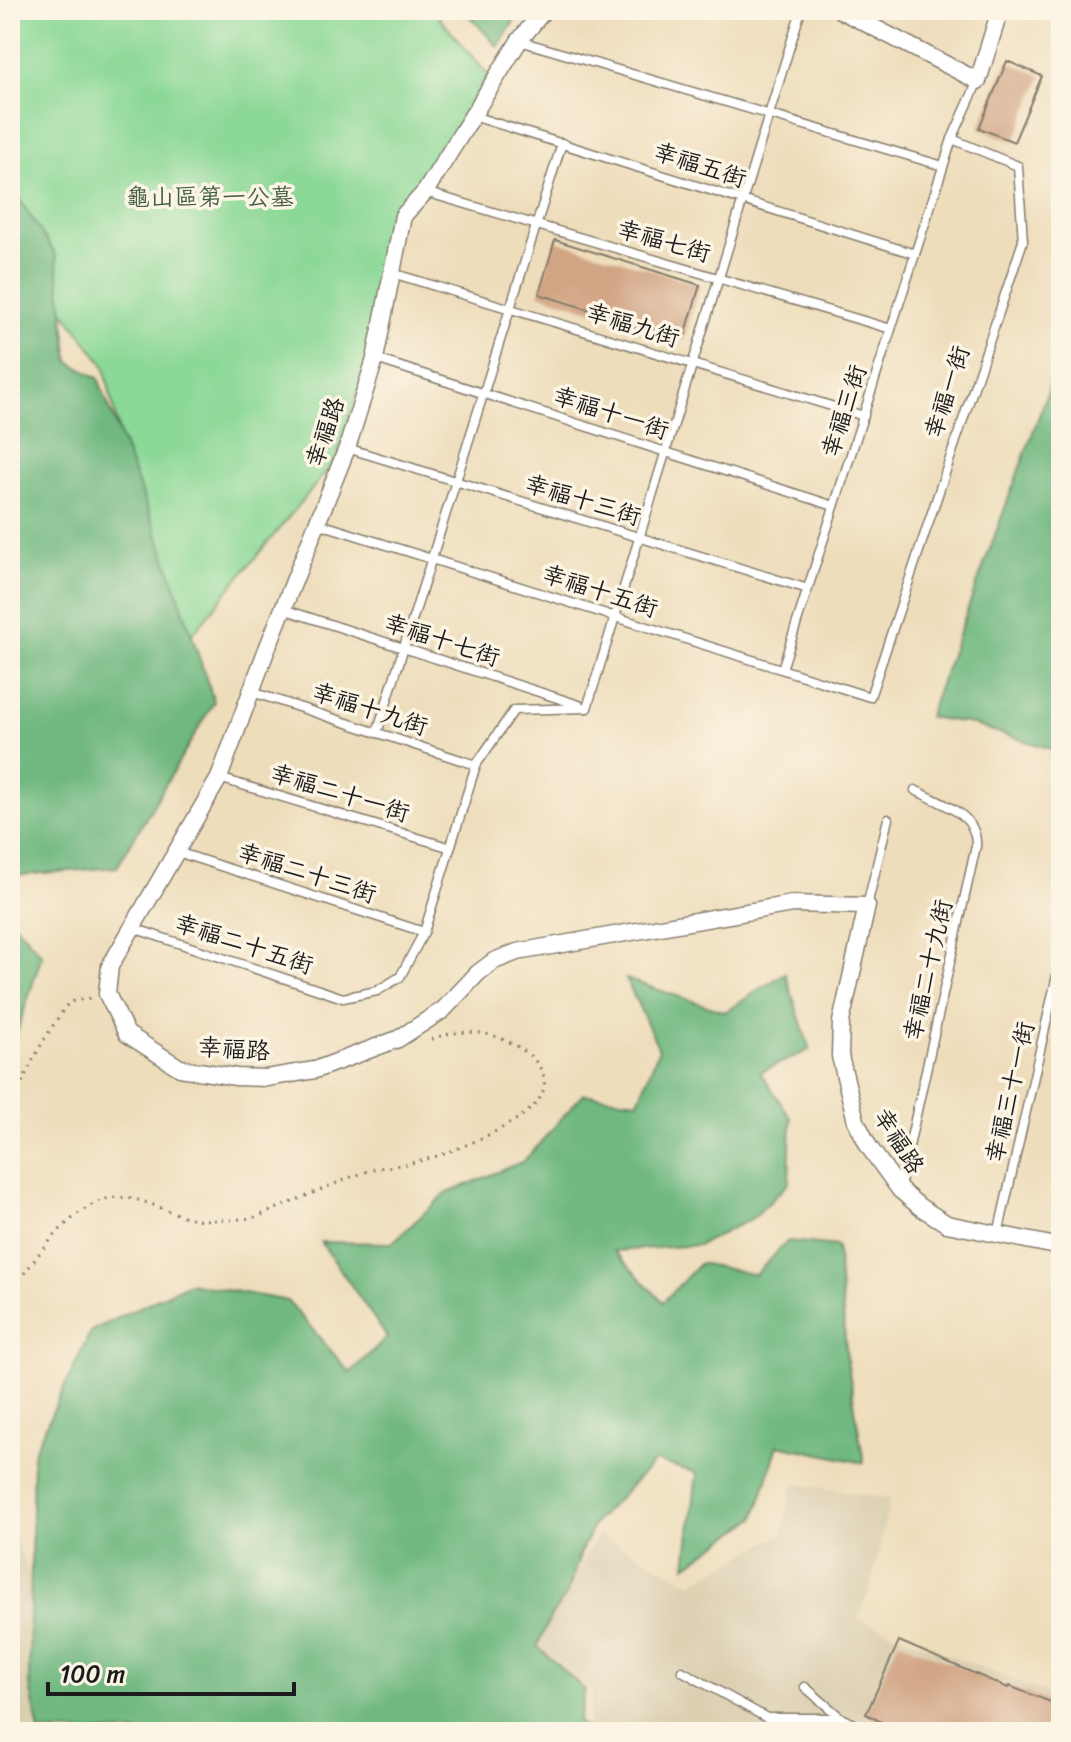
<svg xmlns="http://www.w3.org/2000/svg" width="1071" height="1742" viewBox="0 0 1071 1742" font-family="Sriracha,'LXGW WenKai TC',sans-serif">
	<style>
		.built { fill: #dbcfb1 }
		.green { fill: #8bd897; stroke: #547a5a; stroke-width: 2 }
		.forest { fill: #70b880; stroke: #466a4e; stroke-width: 2 }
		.building { fill: #d1a484 }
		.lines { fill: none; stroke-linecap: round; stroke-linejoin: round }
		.service-casing { stroke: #857c6c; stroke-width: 11 }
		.minor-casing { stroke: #857c6c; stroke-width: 19 }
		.path { stroke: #857c6c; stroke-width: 3; stroke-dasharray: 2 6; stroke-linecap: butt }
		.service { stroke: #fff; stroke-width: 8 }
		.minor { stroke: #fff; stroke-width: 16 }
		.labels { text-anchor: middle; stroke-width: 7; stroke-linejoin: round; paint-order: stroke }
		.street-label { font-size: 24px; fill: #1c1c1c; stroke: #fcf5e5 }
		.park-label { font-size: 24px; fill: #435e47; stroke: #fcf5e5 }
	</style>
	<rect width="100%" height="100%" fill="#fcf5e5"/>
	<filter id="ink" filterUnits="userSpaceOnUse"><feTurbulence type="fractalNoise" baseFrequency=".0125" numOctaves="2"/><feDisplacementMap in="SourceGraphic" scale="16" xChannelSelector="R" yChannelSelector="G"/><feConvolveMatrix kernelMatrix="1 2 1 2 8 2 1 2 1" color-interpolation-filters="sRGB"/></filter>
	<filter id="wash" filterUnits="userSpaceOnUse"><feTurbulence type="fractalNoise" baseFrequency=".006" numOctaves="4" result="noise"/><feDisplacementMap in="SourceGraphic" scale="32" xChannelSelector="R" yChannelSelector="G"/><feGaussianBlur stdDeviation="1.8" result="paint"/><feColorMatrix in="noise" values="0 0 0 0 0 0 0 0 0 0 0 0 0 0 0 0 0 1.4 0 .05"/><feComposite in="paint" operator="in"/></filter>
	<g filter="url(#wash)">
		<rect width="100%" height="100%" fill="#edb"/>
		<g class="built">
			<path d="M793,1483L890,1499L873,1578L859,1619L1059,1698L1061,1700V1732H587L592,1691L539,1645L598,1533L691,1583L782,1534Z"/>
			<path d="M10,1524L28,1573L94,1698L120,1732H10Z"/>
		</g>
		<path class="green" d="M10,10H433L488,75L420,188L397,213L368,359L336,460L170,661L104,365L10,241Z"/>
		<g class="forest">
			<path d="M464,10H521L498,47Z"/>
			<path d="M10,185L56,255L69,362L98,378L165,555L214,702L117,867L10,876Z"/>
			<path d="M1061,356V752L967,723L928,717Z"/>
			<path d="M10,918L42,955L10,1054Z"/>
			<path d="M785,973L810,1050L760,1072L791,1118L789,1183L753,1218L699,1245L614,1251L663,1302L700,1263L755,1275L788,1241L837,1246L847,1360L864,1463L778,1445L755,1518L686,1566L697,1473L655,1461L595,1522L583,1546L567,1594L552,1615L537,1646L585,1690L578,1722L589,1732H39L29,1680L33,1453L91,1331L189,1283L288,1301L350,1373L387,1337L321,1242L392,1243L445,1194L524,1161L583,1094L638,1101L659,1049L626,979L725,1012Z"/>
		</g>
		<g id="blocks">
			<g class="building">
				<path d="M1007,61L1042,76L1014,142L979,128Z"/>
				<path d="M555,240L700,285L684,339L539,294Z"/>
				<path d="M899,1641L1008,1688L1009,1686L1051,1702L1061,1720V1732H995L983,1726L979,1732H900L866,1714Z"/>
			</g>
		</g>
	</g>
	<g filter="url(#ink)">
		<use href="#blocks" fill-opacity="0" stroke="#857c6c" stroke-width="2"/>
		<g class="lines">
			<g class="service-casing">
				<g id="service">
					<path d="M520,41L943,166"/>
					<path d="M473,116L915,254"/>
					<path d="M425,192L891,329"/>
					<path d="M392,273L864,416"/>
					<path d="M376,359L834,506"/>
					<path d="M347,448L808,589"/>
					<path d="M317,523L870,697L1023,241L1018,166L952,139"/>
					<path d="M283,609L579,705"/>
					<path d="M782,669L952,139L978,81"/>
					<path d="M252,692L476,765"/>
					<path d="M587,708L801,10"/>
					<path d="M377,733L562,143"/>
					<path d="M219,778L448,847"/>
					<path d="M177,852L424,932"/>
					<path d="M867,906L888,819"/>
					<path d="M133,928L343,998L377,991L400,977L424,932L476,765L514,710L587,708"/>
					<path d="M900,1187L976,846C978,813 941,804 915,790"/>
					<path d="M998,1234L1061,958"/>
					<path d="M682,1671L767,1718H841"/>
					<path d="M805,1687L841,1718L869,1732"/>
				</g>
			</g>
			<g class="minor-casing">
				<g id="minor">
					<path d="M544,10L519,41L425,192L403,216L375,359L347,448L265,654L219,778L110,966L107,994L127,1034L180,1068L236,1077L266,1078L315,1070L398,1039L443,1010L478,973L494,961L517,952L792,904L867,906L841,1022L840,1056L856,1121L869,1147L900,1190L920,1207L947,1224L1061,1247"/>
					<path d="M840,10L978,81L1000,10"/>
				</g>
			</g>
			<g class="path">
				<path d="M10,1112C25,1071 44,1037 69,1002L91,998"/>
				<path d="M10,1293C33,1262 65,1213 103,1200C139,1188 172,1221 209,1220C222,1220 237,1220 251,1218C262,1216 274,1209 285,1205C314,1193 345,1178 375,1169C387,1166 400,1166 411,1163C445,1156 494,1135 523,1115C574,1079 523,1040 481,1033C462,1031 445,1033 428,1041"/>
			</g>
			<use href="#service" class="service"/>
			<use href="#minor" class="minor"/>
		</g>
	</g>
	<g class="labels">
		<g class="street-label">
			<text transform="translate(700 165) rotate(18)" y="8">幸福五街</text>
			<text transform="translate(664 241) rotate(16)" y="8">幸福七街</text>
			<text transform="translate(633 325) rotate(17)" y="8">幸福九街</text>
			<text transform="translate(947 392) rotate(-72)" y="8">幸福一街</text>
			<text transform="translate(844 411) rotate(-72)" y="8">幸福三街</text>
			<text transform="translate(611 413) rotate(18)" y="8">幸福十一街</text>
			<text transform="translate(325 432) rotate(-71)" y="8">幸福路</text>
			<text transform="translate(583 500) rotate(17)" y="8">幸福十三街</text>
			<text transform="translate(600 591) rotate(18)" y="8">幸福十五街</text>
			<text transform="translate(442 640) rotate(18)" y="8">幸福十七街</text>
			<text transform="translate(370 709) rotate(18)" y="8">幸福十九街</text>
			<text transform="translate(340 793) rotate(17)" y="8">幸福二十一街</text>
			<text transform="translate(307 873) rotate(18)" y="8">幸福二十三街</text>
			<text transform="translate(244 944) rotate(18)" y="8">幸福二十五街</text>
			<text transform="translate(928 970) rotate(-77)" y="8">幸福二十九街</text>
			<text transform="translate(234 1049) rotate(4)" y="8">幸福路</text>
			<text transform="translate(1010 1092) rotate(-77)" y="8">幸福三十一街</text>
			<text transform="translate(899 1141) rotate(58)" y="8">幸福路</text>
		</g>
		<g class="park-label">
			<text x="210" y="205">龜山區第一公墓</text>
		</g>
	</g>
	<rect width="1071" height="1742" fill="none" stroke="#fcf5e5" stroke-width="40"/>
	<path d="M48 1682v12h246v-12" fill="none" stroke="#1c1c1c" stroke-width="4"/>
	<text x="60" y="1682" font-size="24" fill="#1c1c1c" stroke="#fcf5e5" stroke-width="6" paint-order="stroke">100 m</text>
</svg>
